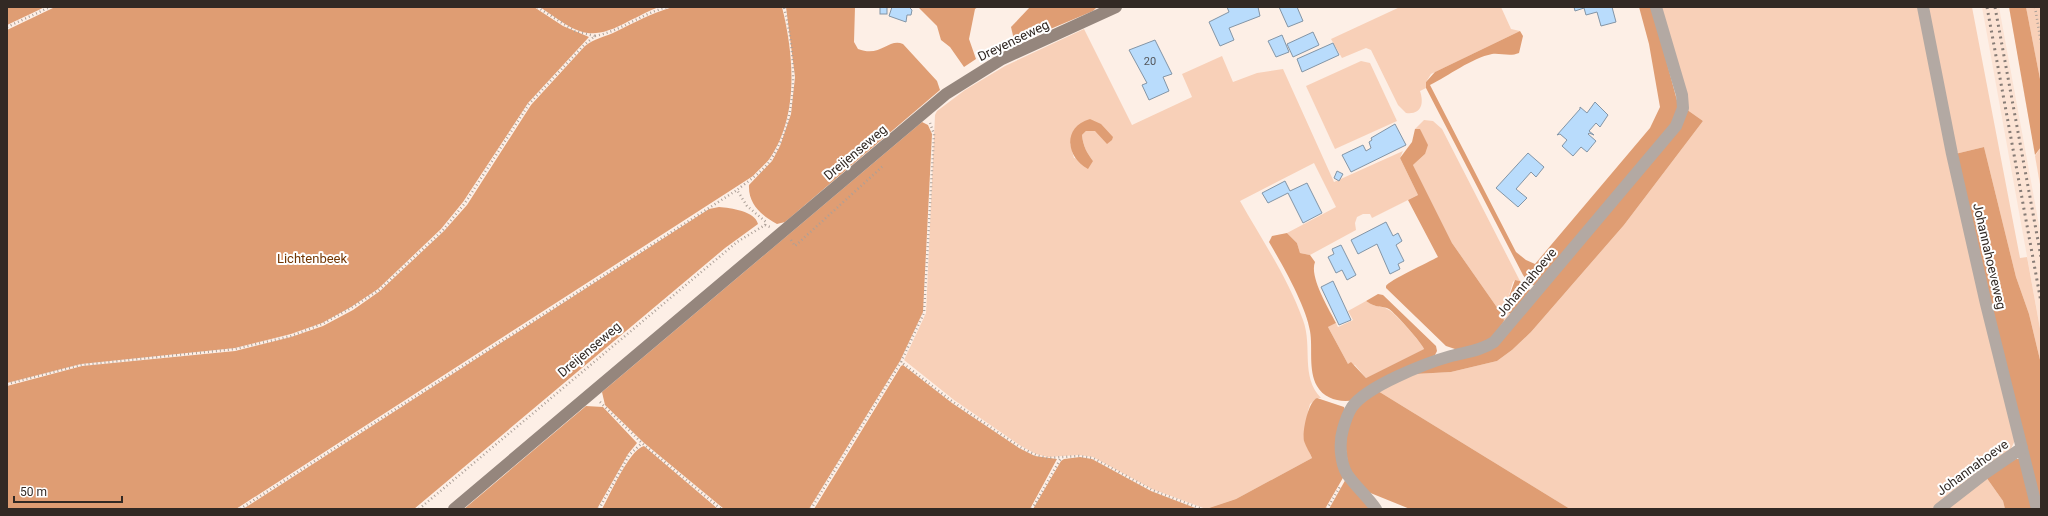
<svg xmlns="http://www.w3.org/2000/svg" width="2048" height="516" viewBox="0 0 2048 516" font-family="Roboto,sans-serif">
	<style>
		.built { fill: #fce3d4 }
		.green { fill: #f8d0b8; fill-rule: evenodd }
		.forest { fill: #df9d73 }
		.building { fill: #b9dcfc; stroke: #8395a6 }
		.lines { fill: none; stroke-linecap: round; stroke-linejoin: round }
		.path { stroke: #aca098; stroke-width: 2.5; stroke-dasharray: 1 3; stroke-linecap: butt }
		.street { stroke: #b3a9a3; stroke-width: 12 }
		.secondary { stroke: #95867d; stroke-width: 12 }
		.rail { stroke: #877c76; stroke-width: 3; stroke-dasharray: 2 4; stroke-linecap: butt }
		.labels { text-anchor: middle; stroke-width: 4; stroke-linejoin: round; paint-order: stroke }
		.number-label { font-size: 11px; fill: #54565a }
		.street-label { font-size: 13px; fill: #322924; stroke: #fff }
		.park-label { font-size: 13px; fill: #723602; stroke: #fff }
	</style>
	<rect width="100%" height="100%" fill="#fdefe6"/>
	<path class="built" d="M1982,7H1999L2041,236V334Z"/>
	<g class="green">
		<path d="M1400,7H1501L1511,29L1520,31L1431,74L1426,82V88L1420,91C1424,103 1422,115 1406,113L1398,105L1371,50L1366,48L1342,58L1331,39Z"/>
		<path d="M1660,7H1920L2016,438L2010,451L1934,509H1570L1378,391L1415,374L1451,372L1497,361L1512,350L1531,332L1624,225L1703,121L1686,109Z"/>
		<path d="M1926,7H1972L2020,258L2027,257L2041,334V364L2029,314L2016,277L1984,147L1955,154Z"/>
		<path d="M2026,7H2041V84Z"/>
		<path d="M1084,29L1132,125L1192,97L1182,74L1222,56L1233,82L1257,73L1283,69L1334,182L1403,151L1400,158L1418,195L1372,218L1370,214H1363L1357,217L1355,223L1356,230L1310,255L1300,253L1297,243L1287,233L1336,207L1314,163L1240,201C1262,240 1288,278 1303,320C1313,347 1300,376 1321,398H1317L1310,404L1308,411L1304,440L1312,458L1236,499L1206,509L1152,489L1093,457L1079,455L1048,457L1036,454L1021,446L954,400L904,360L926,313L935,115L937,111L965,90L1005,66ZM1090,119L1095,131H1086L1082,135C1083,146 1087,153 1093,161L1074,158L1070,144Z"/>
		<path d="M1361,61L1370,63L1397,121L1335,149L1306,86Z"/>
		<path d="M1424,120L1433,121L1442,129L1520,281L1515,280L1513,282L1506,305L1511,314L1504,325L1503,316L1452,243L1413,165L1425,154L1420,129H1415Z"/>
		<path d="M2041,147V190L2035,156Z"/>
		<path d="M1366,301C1377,309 1382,305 1389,310C1395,313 1422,343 1424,349L1366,378L1355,365L1348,364L1328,327L1336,323L1338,327L1353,320L1348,311Z"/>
		<path d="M1986,477L2003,501L2005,509H1945Z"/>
	</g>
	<g class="forest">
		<path d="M7,7H45L7,25Z"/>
		<path d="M55,7H534L563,26L589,37L528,103L463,202L441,229L378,289L351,307L322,323L291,334L235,348L81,364L7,383V30Z"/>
		<path d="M540,7H660C649,10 640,16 629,21C587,44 577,32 540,7Z"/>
		<path d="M673,7H782C794,55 799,115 770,158C765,165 758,170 753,176L236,509H7V386L82,366L235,351L291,337L323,326L353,310L380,291L444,231L467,205L531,105L585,46C596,38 601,38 613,33C634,23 651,13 673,7Z"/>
		<path d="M786,7H855L854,42L858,49C881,58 888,38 903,44L937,81L940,90L785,222L777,224C762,216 748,204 749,185L772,161L780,146L791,114L795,77Z"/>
		<path d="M918,7H978L975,9L969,39L976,59L964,67L950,47L941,40L937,26Z"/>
		<path d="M1030,7H1097L1093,11L1015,44L1011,27Z"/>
		<path d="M1639,7H1652L1679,108L1673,124L1535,286L1529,283L1523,275L1426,88V82L1435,72L1520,31L1523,36L1519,53C1510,57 1501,53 1492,54C1472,58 1448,76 1430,85L1516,252L1526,260L1535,264L1650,128L1660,107L1649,44Z"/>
		<path d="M2009,7H2026L2041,84V147L2035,155Z"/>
		<path d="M1686,109L1703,121L1624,225L1531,332L1512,350L1497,361L1451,372L1415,374L1451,360L1481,353Z"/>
		<path d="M1090,119L1101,124L1113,137L1112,140L1107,144L1095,131H1086L1082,135C1083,146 1087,153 1093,161L1088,169C1066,157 1062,127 1090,119Z"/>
		<path d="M922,122L928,125L932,134L923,312L900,361L809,509H724L643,442L605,405L602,392Z"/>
		<path d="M1415,129H1420L1428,145L1425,154L1413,165L1452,243L1503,316L1504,321L1491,340L1458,350L1446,346L1386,288V286C1388,281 1429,262 1438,257L1408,200L1418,195L1400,158L1412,142Z"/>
		<path d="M1984,147L2016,277L2029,314L2041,364V509L1955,154Z"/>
		<path d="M719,207C731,208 755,211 758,224L725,248L414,509H243L709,209Z"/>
		<path d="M1287,233L1297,243L1300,253L1310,255L1315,262C1309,277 1329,309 1336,323L1328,327L1348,364L1351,362L1366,378L1424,349C1422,343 1395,313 1389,309C1381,305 1377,309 1366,301L1378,294L1383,295L1436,346L1437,351L1435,355L1354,400C1341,403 1324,399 1317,386C1308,370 1313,348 1310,331C1306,306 1282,264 1269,242L1272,236Z"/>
		<path d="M1515,280L1520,281L1525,288L1533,291L1511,314L1509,313L1506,305Z"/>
		<path d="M903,365L952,403L1019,448L1035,456L1057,459L1030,509H814L901,366Z"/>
		<path d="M1378,391L1570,509H1410L1368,492L1349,472L1344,435L1354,410Z"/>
		<path d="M1317,398L1344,407L1346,414L1344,476L1325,509H1206L1236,499L1312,458C1310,453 1306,447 1304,441C1302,432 1308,402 1317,398Z"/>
		<path d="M586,406L603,407L637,443L628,454L597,509H464Z"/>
		<path d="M644,446L718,509H602C610,495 629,450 644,446Z"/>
		<path d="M1080,457L1092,459L1151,491L1198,509H1033L1061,461L1064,459Z"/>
		<path d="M2016,459H2019L2034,509H2005L2003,501L1986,477Z"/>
		<path d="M1347,477L1373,509H1329Z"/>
	</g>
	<g class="building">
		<rect x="880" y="7" width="7" height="7"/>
		<path d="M892,7H909L912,10L911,15H907L906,22L889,16Z"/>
		<path d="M1227,7H1258L1260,16L1229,28L1234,40L1220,46L1209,22L1229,12Z"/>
		<path d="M1279,7H1297L1303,21L1288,27Z"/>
		<path d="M1574,7H1612L1616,22L1601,26L1597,12L1586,15L1584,8L1575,11Z"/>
		<path d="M1313,32L1319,45L1293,57L1287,44Z"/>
		<path d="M1282,35L1289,52L1276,57L1268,41Z"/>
		<path d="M1155,40L1172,74L1163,77L1169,91L1149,100L1142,85L1147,83L1129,50Z"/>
		<path d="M1333,43L1339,55L1302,72L1297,59Z"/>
		<path d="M1595,102L1608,115L1600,127L1596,123L1589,131L1594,135L1589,133L1588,134L1596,141L1587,152L1581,147L1573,156L1562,146L1567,140L1560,134L1557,135L1580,109V107L1587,113Z"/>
		<path d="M1395,124L1406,145L1351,172L1342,155L1363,145L1366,151L1371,148L1369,142L1372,140L1371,138Z"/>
		<path d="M1528,153L1544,167L1536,177L1531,172L1516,189L1527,198L1518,207L1496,188Z"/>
		<path d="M1337,171L1343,174L1339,181L1334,178Z"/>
		<path d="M1285,181L1290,191L1307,183L1322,213L1303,223L1288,193L1268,203L1262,193Z"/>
		<path d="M1386,222L1393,236L1398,233L1402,241L1396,245L1404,261L1398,264L1400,269L1390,274L1377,244L1358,254L1351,240Z"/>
		<path d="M1341,245L1356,275L1347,280L1342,270L1336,273L1328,257L1334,254L1332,249Z"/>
		<path d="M1333,281L1351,320L1339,325L1321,287Z"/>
	</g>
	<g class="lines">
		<g class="path">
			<path d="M2035,7L2041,43"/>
			<path d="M7,27L50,7"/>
			<path d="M595,36C621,31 641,14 667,7"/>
			<path d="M930,123L934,134L924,313L901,362L953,402L1020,447L1036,455L1048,458L1079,456L1093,458L1152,490L1202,509"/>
			<path d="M765,225L766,222L747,206L737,190C748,181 763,172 771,159C800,115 796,56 784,7"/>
			<path d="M791,240L795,246L883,166"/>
			<path d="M7,384L81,365L235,349L291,336L322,324L351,308L379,290L443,230L465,203L529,104L584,45L595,36L575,31L537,7"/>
			<path d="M600,402L642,443L721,509"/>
			<path d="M240,509L737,190"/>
			<path d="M419,509L737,242L765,225L770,227"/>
			<path d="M599,509L629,455L642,443"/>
			<path d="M811,509L901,362"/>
			<path d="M1032,509L1061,458"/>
			<path d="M1327,509L1341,485"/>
		</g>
		<g class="street">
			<path d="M1923,7L1952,154L1986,304L2037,509"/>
			<path d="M1376,509C1368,497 1355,486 1347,474C1340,462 1339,442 1343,429C1345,422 1348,413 1352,407C1367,386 1426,363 1451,356C1466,352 1480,351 1494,342L1676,126L1683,108L1682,95L1656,7"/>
			<path d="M1939,509L1984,474L2022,448"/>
		</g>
		<path class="secondary" d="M454,509L946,94L1002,59L1116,7"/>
		<g class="rail">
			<path d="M1987,7L2041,302"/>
			<path d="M1995,7L2041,257"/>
		</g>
	</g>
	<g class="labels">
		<g class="number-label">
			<text x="1150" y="65">20</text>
		</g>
		<g class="street-label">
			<text transform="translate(1013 40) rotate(-26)" y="5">Dreyenseweg</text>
			<text transform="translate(855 152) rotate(-40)" y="5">Dreijenseweg</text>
			<text transform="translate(1990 256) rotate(77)" y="5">Johannahoeveweg</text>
			<text transform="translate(1526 282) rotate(-50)" y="5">Johannahoeve</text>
			<text transform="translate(589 349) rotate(-40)" y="5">Dreijenseweg</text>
			<text transform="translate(1972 467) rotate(-36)" y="5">Johannahoeve</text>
		</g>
		<g class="park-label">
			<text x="312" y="263">Lichtenbeek</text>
		</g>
	</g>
	<rect width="2048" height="516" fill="none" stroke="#322924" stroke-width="16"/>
	<path d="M14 496v6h108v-6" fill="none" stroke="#322924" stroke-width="2"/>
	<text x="20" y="496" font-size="12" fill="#322924" stroke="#ffffff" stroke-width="3" paint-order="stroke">50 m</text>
</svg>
